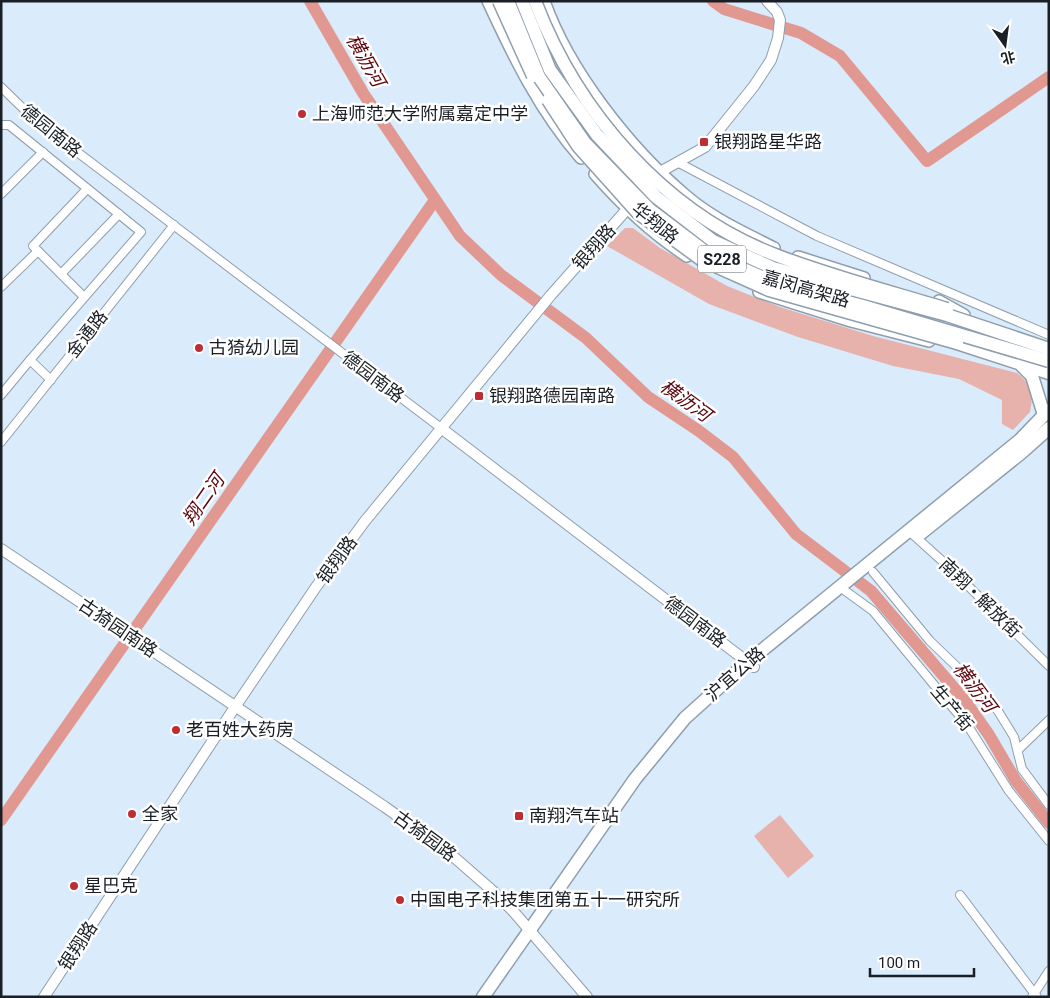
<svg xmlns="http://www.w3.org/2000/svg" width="1050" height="998" viewBox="0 0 1050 998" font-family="Roboto,'Noto Sans SC',sans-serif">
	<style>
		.green { fill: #e7b1ac }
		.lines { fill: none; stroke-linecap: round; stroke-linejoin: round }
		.river { stroke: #e19891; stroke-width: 12 }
		.minor-casing { stroke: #8e9ead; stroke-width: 10 }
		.tertiary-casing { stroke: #8e9ead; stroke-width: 12 }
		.secondary-casing { stroke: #8e9ead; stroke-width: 14 }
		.primary-casing { stroke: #8e9ead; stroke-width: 15 }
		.minor { stroke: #fff; stroke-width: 8 }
		.tertiary { stroke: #fff; stroke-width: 10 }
		.secondary { stroke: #fff; stroke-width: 11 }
		.primary { stroke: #fff; stroke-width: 12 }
		.primary-bridge-casing { stroke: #8e9ead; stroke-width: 15; stroke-linecap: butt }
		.trunk-bridge-casing { stroke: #8e9ead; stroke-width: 15; stroke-linecap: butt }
		.primary-bridge { stroke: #fff; stroke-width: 12 }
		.trunk-bridge { stroke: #fff; stroke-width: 12 }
		.poi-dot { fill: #bd2e32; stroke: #fff; stroke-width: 2 }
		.labels { text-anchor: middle; stroke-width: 5; stroke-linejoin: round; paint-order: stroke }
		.shield { fill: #fff; stroke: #5e6266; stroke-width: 1 }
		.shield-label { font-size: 16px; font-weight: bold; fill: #191f25 }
		.poi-label { font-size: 18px; fill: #191f25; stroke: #fff; text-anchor: start }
		.street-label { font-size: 18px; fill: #191f25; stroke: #fff }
		.water-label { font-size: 19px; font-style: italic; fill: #5d040c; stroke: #fff }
	</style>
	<rect width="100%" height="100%" fill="#daebfb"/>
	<g class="green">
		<path d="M625,228H633L660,248L727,286L780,307L873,336L1017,373C1031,384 1034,394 1030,412L1013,430L1002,424V400L959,379L893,366L798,337L709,304L607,246Z"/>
		<path d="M780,815L814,856L788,878L754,836Z"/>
	</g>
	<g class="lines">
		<g class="river">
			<path d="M310,1L363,93L460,236L501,275L586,338L648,397L699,431L733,457L796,534L871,591L966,702L989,735L1016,781L1049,823"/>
			<path d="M713,1L724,9L801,33L840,56L927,161L1049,77"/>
			<path d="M1,820L435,200"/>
		</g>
		<g class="minor-casing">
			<g id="minor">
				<path d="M1,87L35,120L441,428"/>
				<path d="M1,125H9L141,232L30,360L51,380"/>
				<path d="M679,163L817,236L1049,335"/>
				<path d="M1,194L43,152"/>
				<path d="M61,274L119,214"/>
				<path d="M1,287L38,251"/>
				<path d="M84,297L33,246L87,189"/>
				<path d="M1,395L30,360"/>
				<path d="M1,442L174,225"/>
				<path d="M909,531L950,568L1049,666"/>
				<path d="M873,572L930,641L982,691L998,711L1014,737L1022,769L1049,805"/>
				<path d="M840,587L873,611L968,726L1009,791L1049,841"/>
				<path d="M1018,750L1049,720"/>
				<path d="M960,895L1037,997"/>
				<path d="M1032,997L1049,971"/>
			</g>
		</g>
		<g class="tertiary-casing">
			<g id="tertiary">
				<path d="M441,428L754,667"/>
				<path d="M1,549L385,807L447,851L494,892L513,911L587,997"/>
				<path d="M44,997L235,707L316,587L365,521L551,295L660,172L705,147L754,86L771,60L778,38L780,20L777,12L767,1"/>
			</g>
		</g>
		<g class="secondary-casing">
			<g id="secondary">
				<path d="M488,1C514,57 540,111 581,158"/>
				<path d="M544,1C568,70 630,149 686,196C711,218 744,233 774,248"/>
				<path d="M595,174C623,206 651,233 687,256"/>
				<path d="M798,257L864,278"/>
				<path d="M759,292L851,321L929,341"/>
				<path d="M939,301L964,315"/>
			</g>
		</g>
		<g class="primary-casing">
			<g id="primary">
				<path d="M957,343L1049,373"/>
				<path d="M1022,366L1032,376L1044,415"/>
				<path d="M920,534L1021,453L1049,428"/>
				<path d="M483,997L635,779L685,718L744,665L1020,440L1049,410"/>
			</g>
		</g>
		<use href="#minor" class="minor"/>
		<use href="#tertiary" class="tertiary"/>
		<use href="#secondary" class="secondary"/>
		<use href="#primary" class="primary"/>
		<g class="primary-bridge-casing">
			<g id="primary-bridge">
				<path d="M499,1L533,76"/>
				<path d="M535,1C577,112 665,214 778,256C833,277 891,292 947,309"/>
				<path d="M548,100L578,146L638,213L702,260L769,290L957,343"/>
			</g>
		</g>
		<g class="trunk-bridge-casing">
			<g id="trunk-bridge">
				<path d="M508,1L539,77L585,143L649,209L707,253L773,282L863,306L1049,361"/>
				<path d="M522,1L550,70L597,135L656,197L713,241L773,268L947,315L1049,349"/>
			</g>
		</g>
		<use href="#primary-bridge" class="primary-bridge"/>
		<use href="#trunk-bridge" class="trunk-bridge"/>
	</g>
	<g class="poi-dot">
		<circle cx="302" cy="114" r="5"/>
		<rect x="699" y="137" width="10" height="10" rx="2.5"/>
		<circle cx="199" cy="348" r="5"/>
		<rect x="474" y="391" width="10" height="10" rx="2.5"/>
		<circle cx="176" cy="730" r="5"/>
		<circle cx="132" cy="814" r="5"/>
		<rect x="514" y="811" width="10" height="10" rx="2.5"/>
		<circle cx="74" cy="886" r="5"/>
		<circle cx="400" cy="900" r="5"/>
	</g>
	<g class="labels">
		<rect class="shield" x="698" y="245.5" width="48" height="27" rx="4"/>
		<g class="shield-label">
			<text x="722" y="265">S228</text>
		</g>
		<g class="poi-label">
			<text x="312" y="120">上海师范大学附属嘉定中学</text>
			<text x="714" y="148">银翔路星华路</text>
			<text x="209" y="354">古猗幼儿园</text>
			<text x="489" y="402">银翔路德园南路</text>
			<text x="186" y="736">老百姓大药房</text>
			<text x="142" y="820">全家</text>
			<text x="529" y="822">南翔汽车站</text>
			<text x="84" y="892">星巴克</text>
			<text x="410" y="906">中国电子科技集团第五十一研究所</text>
		</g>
		<g class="street-label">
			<text transform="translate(51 131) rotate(39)" y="6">德园南路</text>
			<text transform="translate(655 223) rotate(39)" y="6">华翔路</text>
			<text transform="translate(594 247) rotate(-48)" y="6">银翔路</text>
			<text transform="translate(806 289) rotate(16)" y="6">嘉闵高架路</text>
			<text transform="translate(87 334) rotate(-52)" y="6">金通路</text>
			<text transform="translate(373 377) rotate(37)" y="6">德园南路</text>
			<text transform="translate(337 560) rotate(-54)" y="6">银翔路</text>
			<text transform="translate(980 598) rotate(44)" y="6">南翔 • 解放街</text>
			<text transform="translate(695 622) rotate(37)" y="6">德园南路</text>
			<text transform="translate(118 628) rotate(34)" y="6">古猗园南路</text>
			<text transform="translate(735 674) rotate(-41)" y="6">沪宜公路</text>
			<text transform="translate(952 708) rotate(50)" y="6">生产街</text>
			<text transform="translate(425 836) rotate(36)" y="6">古猗园路</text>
			<text transform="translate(78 946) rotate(-57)" y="6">银翔路</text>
		</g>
		<g class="water-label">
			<text transform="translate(366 60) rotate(60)" y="7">横沥河</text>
			<text transform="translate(686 400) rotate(36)" y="7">横沥河</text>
			<text transform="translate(203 499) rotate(-55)" y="7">翔二河</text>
			<text transform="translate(975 687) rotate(53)" y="7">横沥河</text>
		</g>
	</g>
	<rect width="1050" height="998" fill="none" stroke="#191f25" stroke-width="5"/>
	<g transform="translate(1005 45) rotate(166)" stroke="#ffffff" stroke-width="4" paint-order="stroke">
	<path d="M0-4L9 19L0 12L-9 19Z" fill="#191f25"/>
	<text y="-8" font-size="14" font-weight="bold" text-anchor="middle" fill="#191f25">北</text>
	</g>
	<path d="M870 968v8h104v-8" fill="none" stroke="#191f25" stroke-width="2.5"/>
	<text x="878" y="968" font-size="15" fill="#191f25" stroke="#ffffff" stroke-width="4" paint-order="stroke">100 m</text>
</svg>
